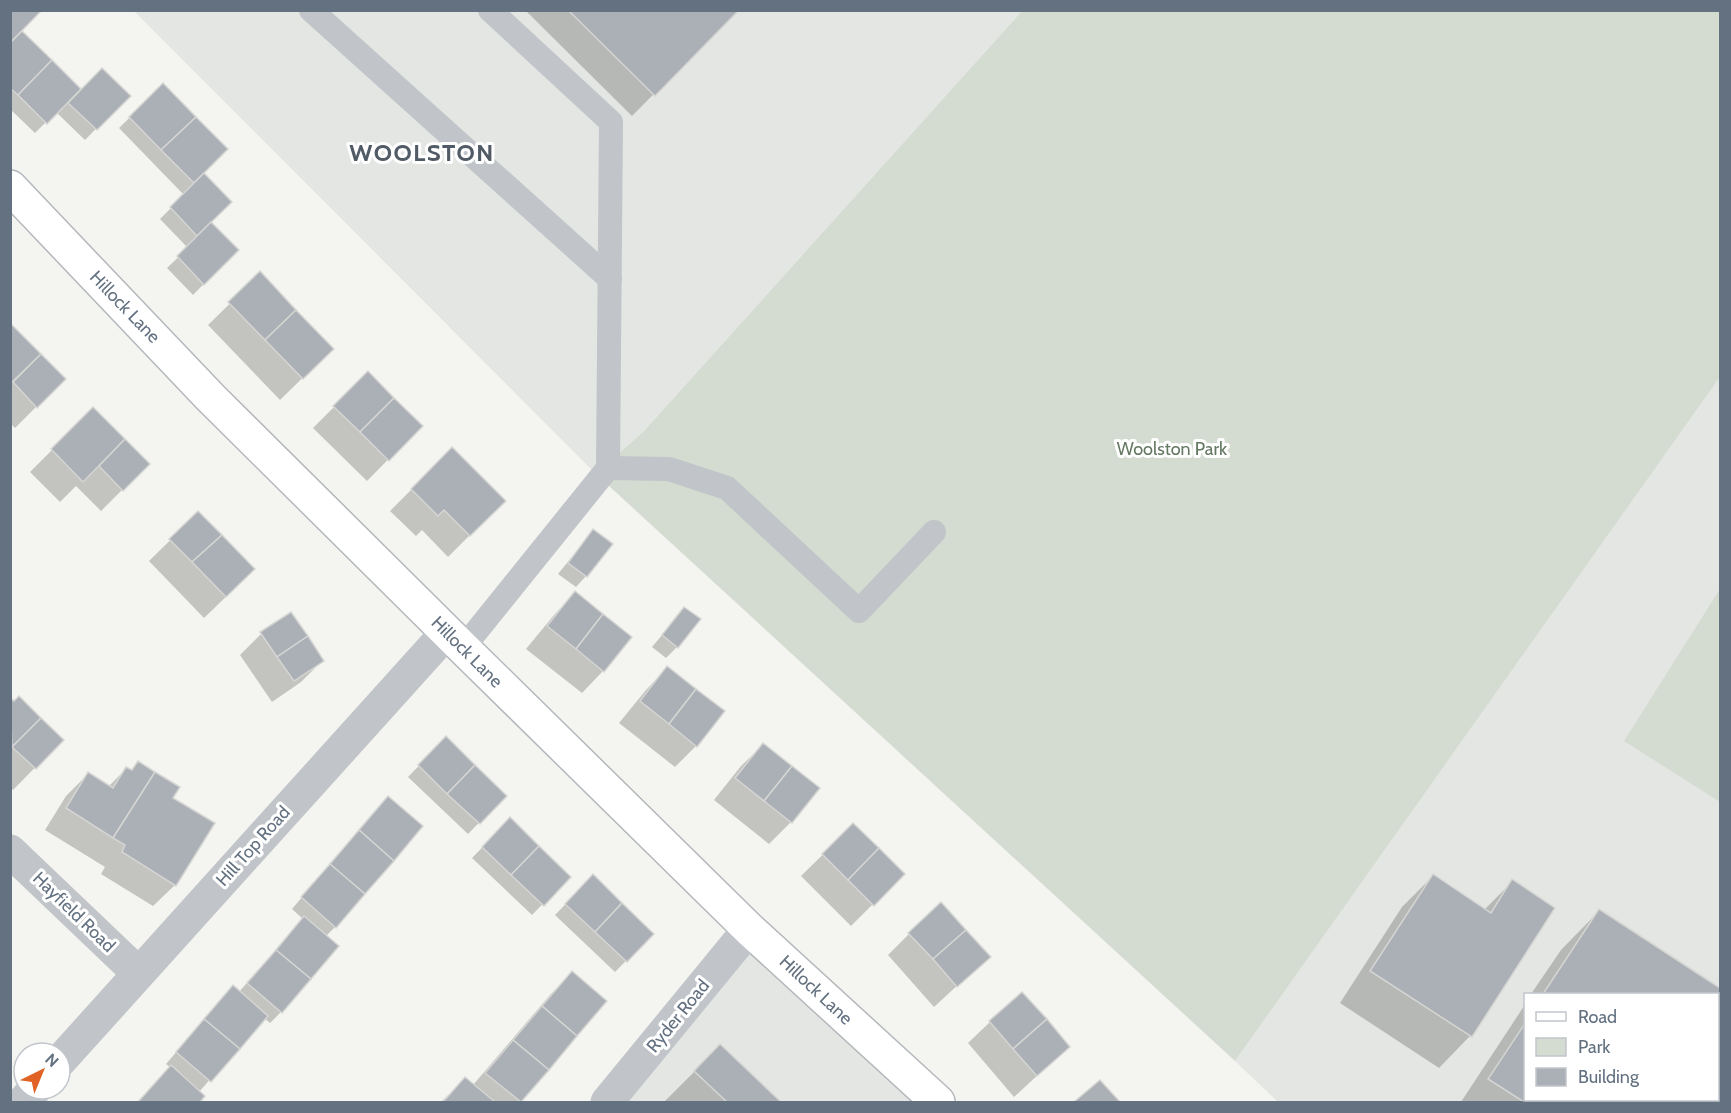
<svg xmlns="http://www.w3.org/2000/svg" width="1731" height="1113" viewBox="0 0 1731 1113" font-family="Cabin,sans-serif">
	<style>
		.built { fill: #e4e6e4; fill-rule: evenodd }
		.green { fill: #d4dbd1 }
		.shadow { fill: #0003 }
		.building { fill: #aab0b6; stroke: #d5d5d3; stroke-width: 1.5 }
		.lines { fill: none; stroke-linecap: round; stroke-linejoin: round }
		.secondary-casing { stroke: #b4b8bc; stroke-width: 36 }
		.lane { stroke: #c1c4c8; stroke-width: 24 }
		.street { stroke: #c1c4c8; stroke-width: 33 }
		.secondary { stroke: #fff; stroke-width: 33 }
		.labels { text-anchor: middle; stroke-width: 6; stroke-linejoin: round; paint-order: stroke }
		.street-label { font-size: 18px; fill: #637181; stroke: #fff }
		.park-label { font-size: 18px; fill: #647862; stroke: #fff }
		.district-label { font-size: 24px; font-weight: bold; letter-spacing: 1.5px; fill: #515b66; stroke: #fff }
	</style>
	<rect width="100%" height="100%" fill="#f4f4f0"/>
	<g class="built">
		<path d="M134,11H1022L644,431L596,474Z"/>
		<path d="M1720,377V1102H1278L1235,1061ZM1526,994H1718V1100H1526Z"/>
		<path d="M750,940L934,1102H625Z"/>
	</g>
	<g class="green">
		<path d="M1022,11H1720V377L1235,1061L596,474L644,431Z"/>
		<path d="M1720,589V802L1624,741Z"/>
	</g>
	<g class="shadow">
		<path d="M10,10L20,31L81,91L128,96L85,140L56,112L35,133L10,109Z"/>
		<path d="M525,10H737L632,116Z"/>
		<path d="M163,85L202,173L209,223L237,250L193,295L167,268L188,248L160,219L184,195L119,128Z"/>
		<path d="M260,274L332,349L280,400L208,325Z"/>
		<path d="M10,325L64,379L15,428L10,423Z"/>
		<path d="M368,373L421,426L367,481L313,428Z"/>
		<path d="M93,409L148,464L101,511L76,486L60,502L30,472Z"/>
		<path d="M452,449L504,501L448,557L422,530L416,536L390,511Z"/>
		<path d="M198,513L232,591L204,618L149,561Z"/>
		<path d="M593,531L586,576L576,587L558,574Z"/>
		<path d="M575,593L603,671L582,693L526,649L554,615Z"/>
		<path d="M684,609L677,647L666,658L652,647Z"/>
		<path d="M261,634L323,660L301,682L272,702L240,655Z"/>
		<path d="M667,668L696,746L675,767L619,723L646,690Z"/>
		<path d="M10,700L62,740L13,790L10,787Z"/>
		<path d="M446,738L505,796L468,834L408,777Z"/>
		<path d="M763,745L818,788L791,822L769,844L714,800L741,766Z"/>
		<path d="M138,763L171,798L175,885L153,906L101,874L105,867L45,830L66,796L88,774L108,787L126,769L130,771Z"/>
		<path d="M377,809L335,927L326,936L281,1012L270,1023L264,1018L199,1092L203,1096L197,1102H139L171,1068L166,1064L223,998L239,992L303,919L292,909Z"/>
		<path d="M510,819L569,877L532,915L472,858Z"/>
		<path d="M853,825L903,874L851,926L801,876Z"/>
		<path d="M593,876L652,934L615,972L555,915Z"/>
		<path d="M1433,876L1484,910L1513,881L1553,908L1470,1036L1439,1068L1340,1003L1402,907Z"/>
		<path d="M1599,911L1720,990V1102H1461L1526,1003V1100H1718V994H1531L1561,950Z"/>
		<path d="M909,934L988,957L934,1007L888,955Z"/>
		<path d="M572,973L605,1001L519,1102H441L465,1079L473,1085L550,995Z"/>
		<path d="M990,1022L1068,1047L1014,1097L968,1043Z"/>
		<path d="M720,1046L779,1102H664Z"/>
		<path d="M1100,1082L1118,1102H1076Z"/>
	</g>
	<g class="building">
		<path d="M10,10H42L11,42L10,41Z"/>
		<path d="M568,10H739L655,96Z"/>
		<path d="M22,31L52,60L18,95L10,88V43Z"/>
		<path d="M52,60L81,89L47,124L18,95Z"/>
		<path d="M102,68L131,96L97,130L68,103Z"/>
		<path d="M163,83L196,117L161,150L129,117Z"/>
		<path d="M196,117L228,149L194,183L161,150Z"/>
		<path d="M204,173L232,202L197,236L170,207Z"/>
		<path d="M211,222L239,250L204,285L177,256Z"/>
		<path d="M260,271L296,310L265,340L228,302Z"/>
		<path d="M296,310L334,349L303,379L265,340Z"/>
		<path d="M10,323L41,354L10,384Z"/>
		<path d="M41,354L66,379L37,408L13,382Z"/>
		<path d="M368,371L394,398L360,432L333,406Z"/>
		<path d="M394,398L423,426L389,461L360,432Z"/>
		<path d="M93,407L125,439L83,482L51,449Z"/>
		<path d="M125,439L150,464L123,491L99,466Z"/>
		<path d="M452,447L506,501L470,536L444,510L438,516L411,489Z"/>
		<path d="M198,511L222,535L192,562L169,539Z"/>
		<path d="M593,529L613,544L587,577L568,563Z"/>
		<path d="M222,535L255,569L226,597L192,562Z"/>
		<path d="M575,591L603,614L576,649L547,626Z"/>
		<path d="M684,607L701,619L678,648L662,635Z"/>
		<path d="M291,612L308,636L277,657L260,632Z"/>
		<path d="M603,614L632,637L604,672L576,649Z"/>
		<path d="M308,636L324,661L294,681L277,657Z"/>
		<path d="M667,666L696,689L669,724L640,701Z"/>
		<path d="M696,689L725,711L697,747L669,724Z"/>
		<path d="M19,696L41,718L12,747L10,698L14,701Z"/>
		<path d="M41,718L64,740L36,769L12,747Z"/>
		<path d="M446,736L475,765L447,794L418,765Z"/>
		<path d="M763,743L792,766L764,801L735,778Z"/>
		<path d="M138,761L155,772L113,838L66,808L88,772L113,788L126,767L132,770Z"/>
		<path d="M475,765L507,796L480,824L447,794Z"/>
		<path d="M792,766L820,788L792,823L764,801Z"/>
		<path d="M155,772L180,787L173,798L215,823L176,886L122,852L125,845L113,838Z"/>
		<path d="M388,796L423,826L394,861L359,830Z"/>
		<path d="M510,817L539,846L511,875L482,847Z"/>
		<path d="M853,823L879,848L848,880L822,854Z"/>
		<path d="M359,830L394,861L365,894L330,864Z"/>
		<path d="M539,846L571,877L544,906L511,875Z"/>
		<path d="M879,848L905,874L874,906L848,880Z"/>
		<path d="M330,864L365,894L336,928L301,897Z"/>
		<path d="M593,874L622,903L595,932L565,904Z"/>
		<path d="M1433,874L1491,913L1512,879L1555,908L1472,1037L1370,971Z"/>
		<path d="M941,902L966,930L933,959L908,933Z"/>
		<path d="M622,903L654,934L627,962L595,932Z"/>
		<path d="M1599,909L1720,988V1102H1524L1488,1079L1526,1022V1100H1718V994H1543Z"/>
		<path d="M304,916L339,946L311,979L276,950Z"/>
		<path d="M966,930L991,957L957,987L933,959Z"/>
		<path d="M276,950L311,979L282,1013L247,983Z"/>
		<path d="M572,971L607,1001L577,1036L542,1006Z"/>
		<path d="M233,985L268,1016L240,1049L204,1019Z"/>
		<path d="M1022,992L1047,1019L1013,1049L989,1021Z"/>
		<path d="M542,1006L577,1036L549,1070L513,1040Z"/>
		<path d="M204,1019L240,1049L211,1082L176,1052Z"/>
		<path d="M1047,1019L1070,1047L1037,1076L1013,1049Z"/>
		<path d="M513,1040L549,1070L521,1102L485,1073Z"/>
		<path d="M720,1044L781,1102H727L694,1071Z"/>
		<path d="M171,1065L205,1096L200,1102H138Z"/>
		<path d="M465,1077L495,1102H443Z"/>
		<path d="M1100,1080L1120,1102H1074Z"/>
	</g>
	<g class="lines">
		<g class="secondary-casing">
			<path id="secondary" d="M10,187L210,397L463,648L749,929L938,1102"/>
		</g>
		<g class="lane">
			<path d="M311,10L610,279"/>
			<path d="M608,468L669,469L727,488L859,611L934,532"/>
			<path d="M463,648L608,468L611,122L490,10"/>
		</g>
		<g class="street">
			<path d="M10,851L138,973"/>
			<path d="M60,1061L447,632"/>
			<path d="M23,1102L35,1089"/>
			<path d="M607,1102L749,929"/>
		</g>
		<use href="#secondary" class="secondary"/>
	</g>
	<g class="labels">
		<g class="street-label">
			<text transform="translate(125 307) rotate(46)" y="6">Hillock Lane</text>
			<text transform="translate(467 652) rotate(45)" y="6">Hillock Lane</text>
			<text transform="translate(253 846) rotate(-48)" y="6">Hill Top Road</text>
			<text transform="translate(74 912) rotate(44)" y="6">Hayfield Road</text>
			<text transform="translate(816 990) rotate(43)" y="6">Hillock Lane</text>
			<text transform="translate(678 1016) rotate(-51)" y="6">Ryder Road</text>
		</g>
		<g class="park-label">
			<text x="1172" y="455">Woolston Park</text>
		</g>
		<g class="district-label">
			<text x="422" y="161">WOOLSTON</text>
		</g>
	</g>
	<rect width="1731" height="1113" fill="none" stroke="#637181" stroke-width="24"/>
	<rect x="1524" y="993" width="195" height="108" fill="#ffffff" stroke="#c1c6cd" stroke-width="1.5"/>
	<rect x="1536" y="1012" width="30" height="9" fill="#ffffff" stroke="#c1c6cd" stroke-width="1.5"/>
	<text x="1578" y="1023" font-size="18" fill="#637181">Road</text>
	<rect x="1536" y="1038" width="30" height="18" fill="#d4dbd1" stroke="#c1c6cd" stroke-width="1.5"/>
	<text x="1578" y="1053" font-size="18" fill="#637181">Park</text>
	<rect x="1536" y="1068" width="30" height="18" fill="#aab0b6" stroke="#c1c6cd" stroke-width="1.5"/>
	<text x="1578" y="1083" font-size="18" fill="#637181">Building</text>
	<g transform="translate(42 1071) rotate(43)"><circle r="28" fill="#ffffff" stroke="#c1c6cd" stroke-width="1.5"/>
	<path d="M0-4.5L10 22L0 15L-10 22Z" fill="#e06224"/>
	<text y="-9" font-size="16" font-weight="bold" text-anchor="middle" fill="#637181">N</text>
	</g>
</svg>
